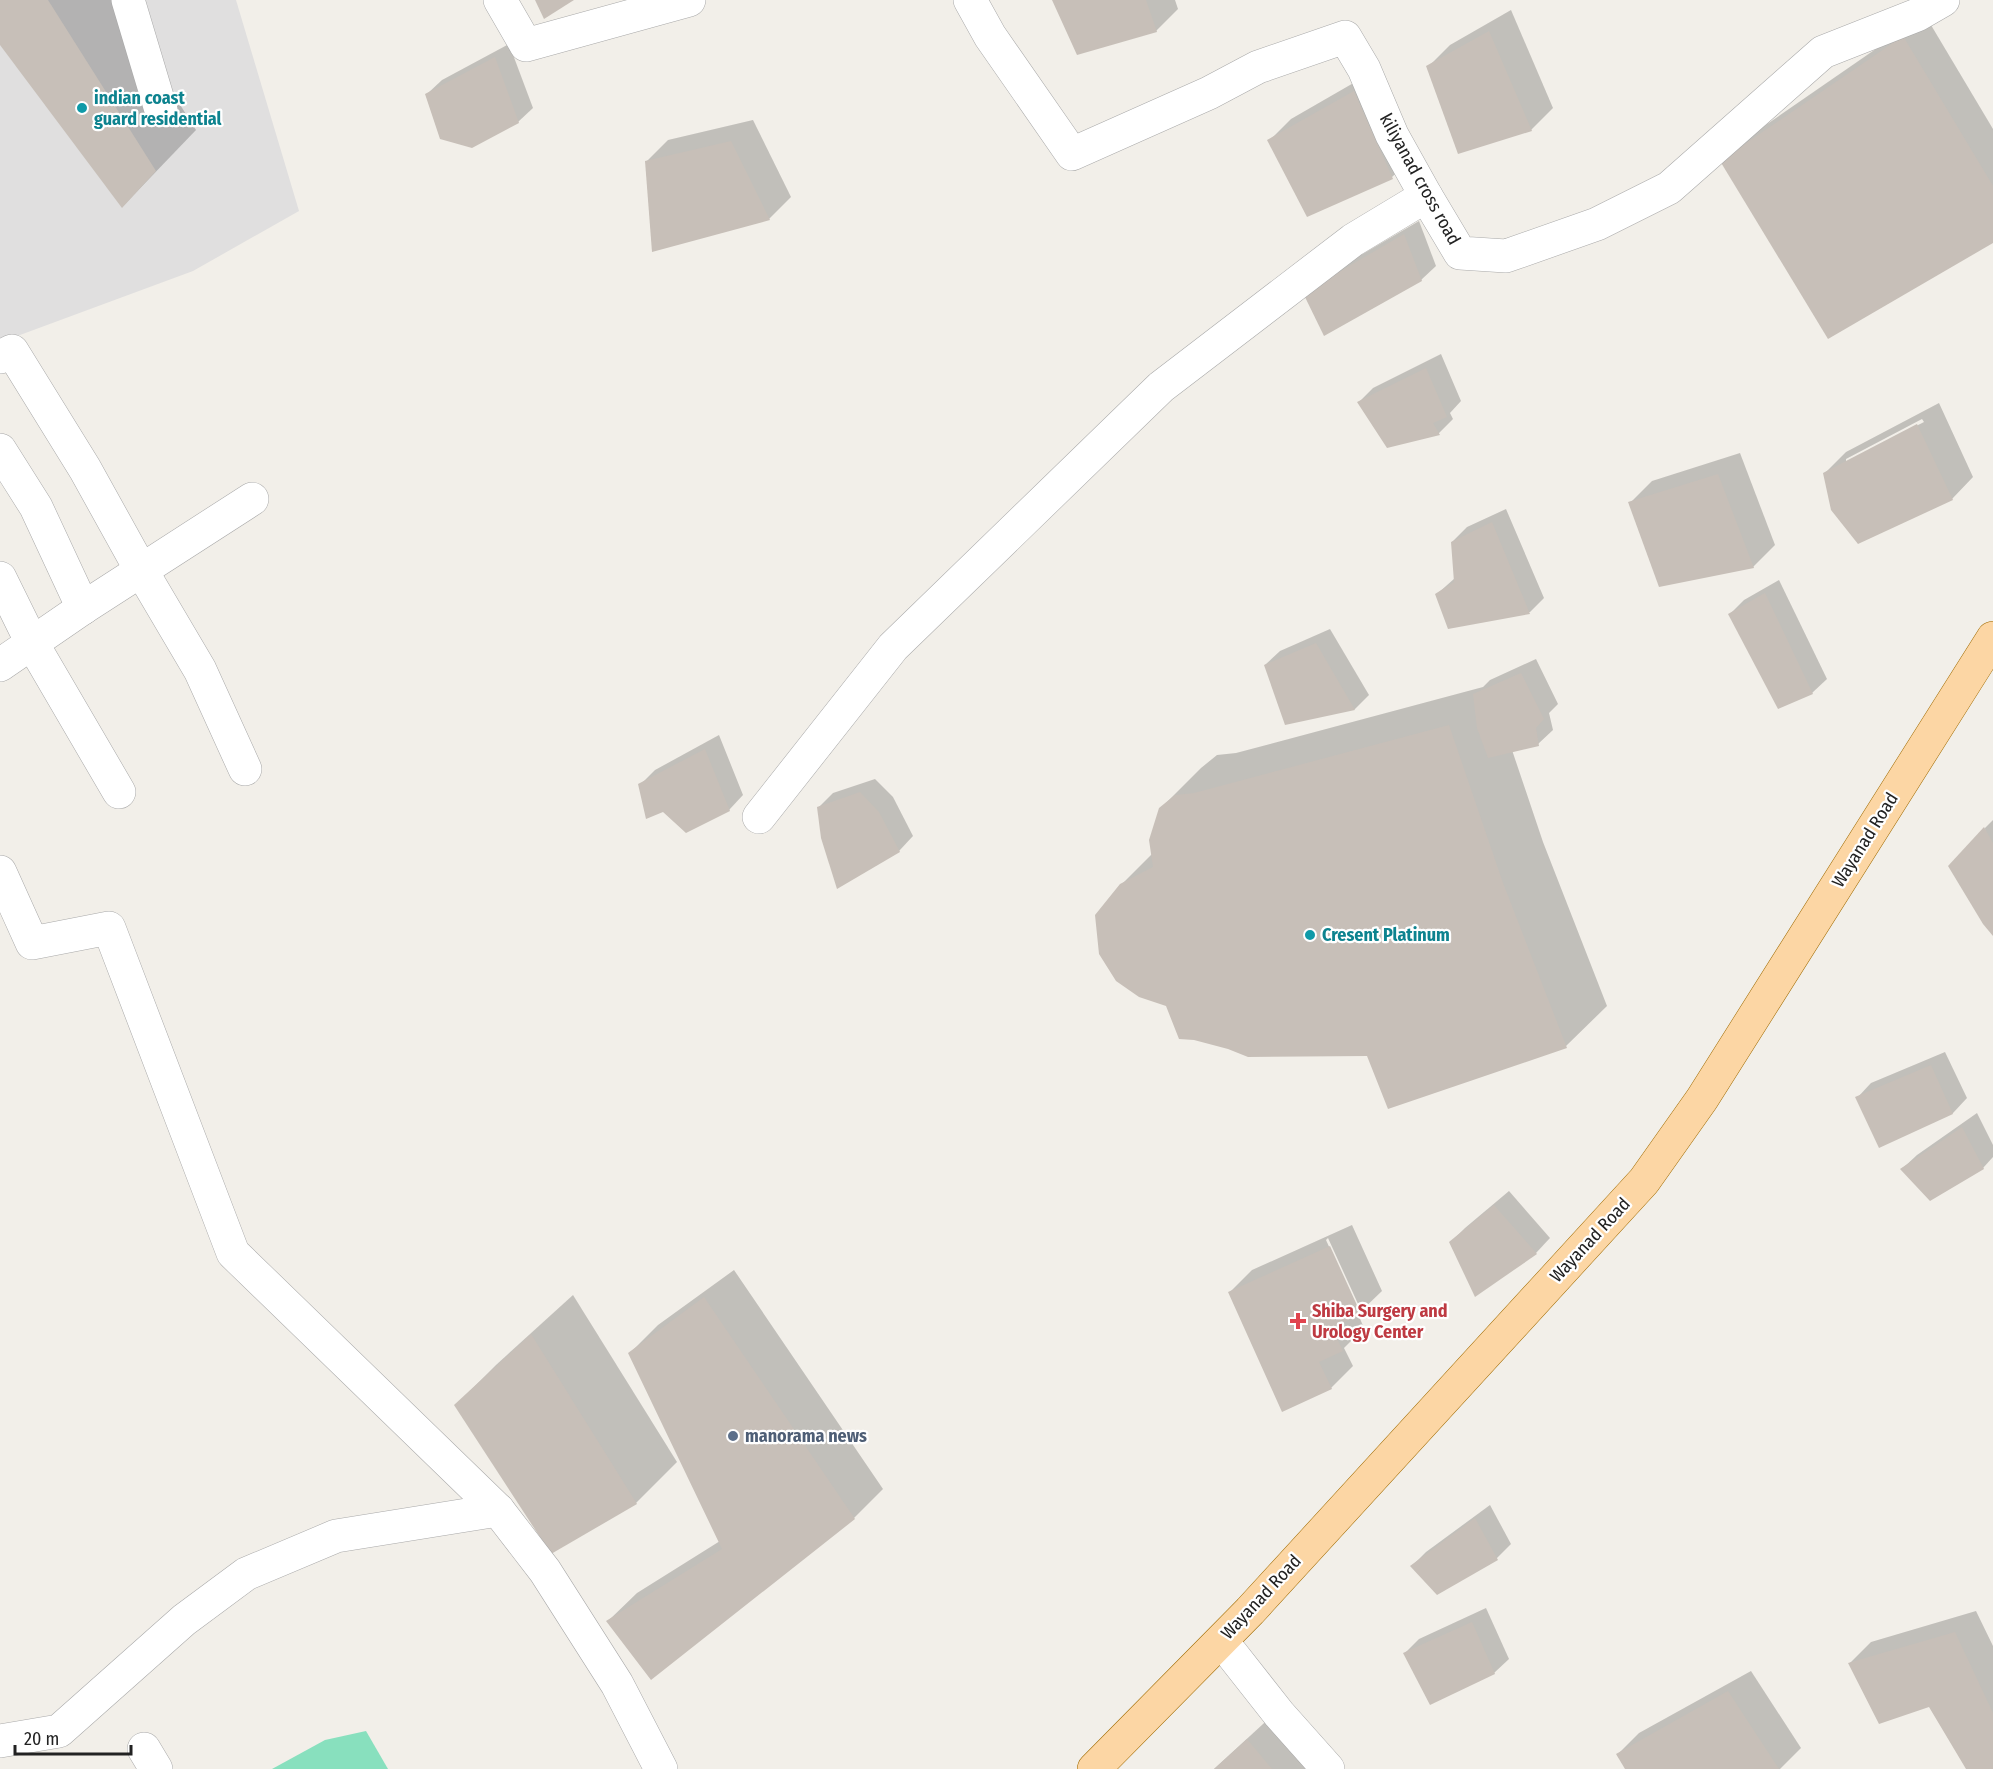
<svg xmlns="http://www.w3.org/2000/svg" width="1993" height="1769" viewBox="0 0 1993 1769" font-family="'Fira Sans Condensed',sans-serif">
	<style>
		.residential { fill: #e0dfdf }
		.pitch { fill: #88e0be }
		.shadow { fill: #0003; fill-rule: evenodd }
		.building { fill: #c7bfb8 }
		.lines { fill: none; stroke-linecap: round; stroke-linejoin: round }
		.minor-casing { stroke: #a9a9a9; stroke-width: 34 }
		.major-casing { stroke: #a06b00; stroke-width: 34 }
		.minor { stroke: #fff; stroke-width: 33 }
		.major { stroke: #fcd6a4; stroke-width: 33 }
		.culture-dot { fill: #0f9aa8; stroke: #fff; stroke-width: 2 }
		.health-dot { fill: #e0444e; stroke: #fff; stroke-width: 2 }
		.service-dot { fill: #5c6f8a; stroke: #fff; stroke-width: 2 }
		.labels { text-anchor: middle; stroke-width: 4.5; stroke-linejoin: round; paint-order: stroke }
		.culture-label { font-size: 18px; font-weight: bold; fill: #0d838f; stroke: #fff; text-anchor: start }
		.street-label { font-size: 18px; fill: #222; stroke: #fff }
		.health-label { font-size: 18px; font-weight: bold; fill: #be3a42; stroke: #fff; text-anchor: start }
		.service-label { font-size: 18px; font-weight: bold; fill: #4e5e75; stroke: #fff; text-anchor: start }
	</style>
	<rect width="100%" height="100%" fill="#f2efe9"/>
	<path class="residential" d="M0,0H236L299,211L193,271L20,335L0,345Z"/>
	<path class="pitch" d="M366,1731L388,1769H272L325,1740Z"/>
	<g class="shadow">
		<path d="M0,0H114L196,130L123,206L0,42Z"/>
		<path d="M1054,0H1175L1178,9L1156,31Z"/>
		<path d="M1511,10L1553,108L1531,130L1428,67L1450,45Z"/>
		<path d="M1925,15L1993,129V241L1722,162L1744,140Z"/>
		<path d="M509,44L533,108L518,122L427,94L442,80Z"/>
		<path d="M1376,70L1414,156L1392,177L1269,141L1291,119Z"/>
		<path d="M753,120L791,197L769,219L646,162L668,140Z"/>
		<path d="M1419,221L1436,266L1421,280L1320,279Z"/>
		<path d="M1441,354L1461,401L1450,413L1453,419L1439,433L1388,446L1359,402L1373,388Z"/>
		<path d="M1939,403L1973,477L1952,499L1824,474L1846,452ZM1922,419L1924,422L1846,462V459Z"/>
		<path d="M1740,453L1775,545L1753,567L1630,503L1652,481Z"/>
		<path d="M1506,509L1544,598L1530,612L1449,627L1437,594L1455,578L1452,542L1467,527Z"/>
		<path d="M1779,580L1827,679L1812,693L1730,614L1744,600Z"/>
		<path d="M1330,629L1369,695L1355,709L1286,723L1265,665L1280,651Z"/>
		<path d="M1536,659L1558,704L1549,713L1553,730L1538,744L1512,750L1543,842L1607,1006L1566,1046L1121,885L1152,854L1160,809L1201,768L1217,755L1236,753L1483,687L1490,680Z"/>
		<path d="M719,735L743,795L729,810L640,785L655,770Z"/>
		<path d="M875,779L893,797L913,836L899,851L819,807L833,793Z"/>
		<path d="M1993,820V934L1985,828Z"/>
		<path d="M1945,1052L1967,1098L1953,1113L1879,1146L1857,1098L1871,1083Z"/>
		<path d="M1977,1113L1993,1145V1157L1983,1168L1902,1169L1917,1155Z"/>
		<path d="M1509,1191L1550,1238L1536,1253L1476,1295L1450,1243L1465,1228Z"/>
		<path d="M1352,1225L1382,1291L1358,1314L1364,1328L1344,1348L1353,1366L1331,1388L1230,1292L1252,1270ZM1328,1238L1359,1306H1356L1326,1240Z"/>
		<path d="M734,1270L883,1489L854,1518L608,1621L637,1593L720,1541L630,1353L658,1325Z"/>
		<path d="M573,1295L677,1462L636,1503L551,1552L456,1405L496,1365Z"/>
		<path d="M1490,1505L1511,1544L1497,1558L1412,1566L1426,1552Z"/>
		<path d="M1486,1608L1509,1659L1494,1673L1405,1653L1419,1639Z"/>
		<path d="M1976,1611L1993,1646V1769H1968L1930,1705L1849,1664L1871,1642Z"/>
		<path d="M1751,1671L1801,1748L1780,1769H1627L1617,1755L1639,1733Z"/>
		<path d="M1276,1712L1325,1769H1214Z"/>
	</g>
	<g class="building">
		<path d="M0,0H48L156,171L122,208L0,45Z"/>
		<path d="M535,0H574L544,19Z"/>
		<path d="M1052,0H1146L1157,32L1077,55Z"/>
		<path d="M1489,31L1532,131L1458,154L1426,66Z"/>
		<path d="M1903,36L1993,186V243L1828,339L1720,161Z"/>
		<path d="M495,57L519,123L472,148L440,139L425,94Z"/>
		<path d="M1354,91L1393,179L1307,217L1267,140Z"/>
		<path d="M731,141L770,220L652,252L645,161Z"/>
		<path d="M1404,234L1422,281L1324,336L1303,293Z"/>
		<path d="M1426,368L1447,417L1433,423L1440,435L1387,448L1357,402Z"/>
		<path d="M1917,424L1953,500L1858,544L1831,510L1823,473Z"/>
		<path d="M1718,474L1754,568L1659,587L1628,502Z"/>
		<path d="M1492,522L1530,614L1448,629L1435,594L1454,582L1451,542Z"/>
		<path d="M1765,593L1813,694L1778,709L1728,614Z"/>
		<path d="M1316,643L1355,710L1285,725L1264,665Z"/>
		<path d="M1521,673L1544,719L1536,728L1539,746L1488,758L1477,728L1473,694Z"/>
		<path d="M1449,725L1503,883L1567,1048L1388,1109L1367,1056L1248,1057L1228,1049L1194,1040L1179,1039L1166,1006L1139,997L1116,981L1099,954L1095,915L1120,884L1153,867L1149,840L1159,808L1175,795L1194,793Z"/>
		<path d="M705,749L730,811L686,833L663,812L646,819L638,784Z"/>
		<path d="M860,792L879,812L900,852L837,889L821,838L817,807Z"/>
		<path d="M1984,827L1993,843V936L1983,924L1948,866Z"/>
		<path d="M1931,1065L1953,1114L1879,1148L1855,1097Z"/>
		<path d="M1962,1127L1984,1169L1930,1201L1900,1169Z"/>
		<path d="M1494,1205L1537,1254L1475,1297L1449,1242Z"/>
		<path d="M1330,1246L1361,1314L1332,1328L1343,1351L1319,1362L1332,1389L1282,1412L1228,1292Z"/>
		<path d="M704,1297L855,1519L651,1680L606,1621L722,1549L628,1353Z"/>
		<path d="M531,1334L637,1504L551,1554L454,1405Z"/>
		<path d="M1475,1518L1498,1560L1437,1595L1410,1566Z"/>
		<path d="M1472,1622L1495,1674L1430,1705L1403,1653Z"/>
		<path d="M1955,1632L1993,1713V1769H1966L1929,1707L1879,1724L1848,1663Z"/>
		<path d="M1728,1691L1779,1769H1625L1616,1754Z"/>
		<path d="M1247,1739L1272,1769H1214Z"/>
	</g>
	<g class="lines">
		<g class="minor-casing">
			<g id="minor">
				<path d="M128,0L161,110"/>
				<path d="M500,0L526,45L689,0"/>
				<path d="M970,0L990,36L1072,154L1209,93L1258,67L1345,37L1364,69L1392,135L1426,196L1460,253L1506,256L1597,224L1669,188L1823,52L1917,15L1943,0"/>
				<path d="M0,357L12,351L85,469L141,570L200,670L245,769"/>
				<path d="M0,450L36,507L83,608"/>
				<path d="M0,578L32,643L119,792"/>
				<path d="M0,665L83,608L252,499"/>
				<path d="M759,817L893,647L1161,387L1353,240L1426,196"/>
				<path d="M0,872L32,943L109,928L233,1253L498,1510L545,1571L617,1684L661,1769"/>
				<path d="M1218,1644L1231,1653L1279,1714L1328,1769"/>
				<path d="M0,1741L59,1731L184,1620L246,1574L336,1536L498,1510"/>
				<path d="M144,1749L156,1769"/>
			</g>
		</g>
		<g class="major-casing">
			<path id="major" d="M1094,1769L1250,1611L1644,1181L1702,1099L1993,638"/>
		</g>
		<use href="#minor" class="minor"/>
		<use href="#major" class="major"/>
	</g>
	<g class="culture-dot">
		<circle cx="82" cy="108" r="6"/>
		<circle cx="1310" cy="935" r="6"/>
	</g>
	<path class="health-dot" d="M1295 1312h6v6h6v6h-6v6h-6v-6h-6v-6h6z"/>
	<circle class="service-dot" cx="733" cy="1436" r="6"/>
	<g class="labels">
		<g class="culture-label">
			<text x="94" y="104">indian coast<tspan x="94" dy="21">guard residential</tspan></text>
			<text x="1322" y="941">Cresent Platinum</text>
		</g>
		<g class="street-label">
			<text transform="translate(1420 179) rotate(61)" y="6">kiliyanad cross road</text>
			<text transform="translate(1865 840) rotate(-58)" y="6">Wayanad Road</text>
			<text transform="translate(1590 1240) rotate(-47)" y="6">Wayanad Road</text>
			<text transform="translate(1261 1597) rotate(-47)" y="6">Wayanad Road</text>
		</g>
		<g class="health-label">
			<text x="1312" y="1317">Shiba Surgery and<tspan x="1312" dy="21">Urology Center</tspan></text>
		</g>
		<g class="service-label">
			<text x="745" y="1442">manorama news</text>
		</g>
	</g>
	<path d="M15 1745v9h116v-9" fill="none" stroke="#222222" stroke-width="3"/>
	<text x="24" y="1745" font-size="18" fill="#222222" stroke="#ffffff" stroke-width="4.5" paint-order="stroke">20 m</text>
</svg>
